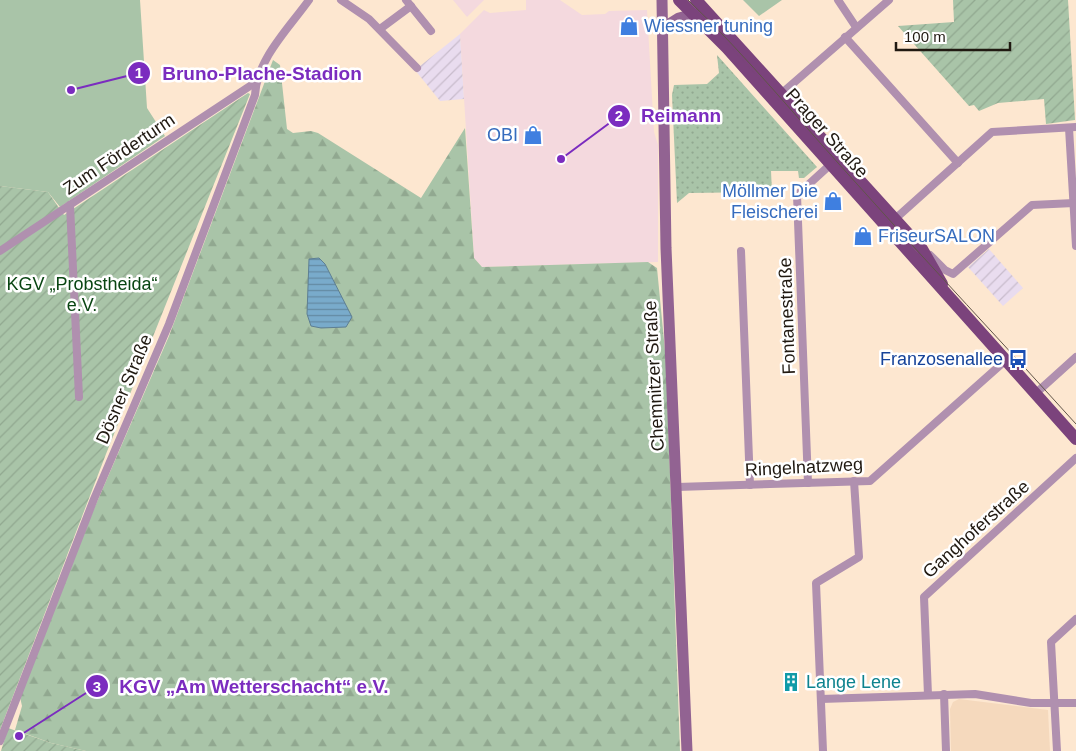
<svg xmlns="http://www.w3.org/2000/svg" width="1076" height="751" viewBox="0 0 1076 751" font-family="Helvetica,sans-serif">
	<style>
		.commercial { fill: #f4d9de }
		.industrial { fill: url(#industrial-furrows) }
		.built { fill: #f5d9bd }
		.grass { fill: url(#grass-dots) }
		.forest { fill: url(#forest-firs) }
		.park { fill: #a9c4a8 }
		.garden { fill: url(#garden-furrows) }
		.water { fill: url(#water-rules); stroke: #5e7f93 }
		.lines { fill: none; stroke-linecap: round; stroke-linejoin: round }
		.minor { stroke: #b090af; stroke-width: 8 }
		.secondary { stroke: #926392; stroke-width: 11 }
		.primary { stroke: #7b437c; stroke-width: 12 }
		.tram { stroke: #615549; stroke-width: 1 }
		.labels { text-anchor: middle; stroke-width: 5; stroke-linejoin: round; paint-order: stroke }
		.shop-label { font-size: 18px; fill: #366cbe; stroke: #fff; text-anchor: start }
		.street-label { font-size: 18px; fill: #201911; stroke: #fff }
		.park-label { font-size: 18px; fill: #094512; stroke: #fff }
		.transit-label { font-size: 18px; fill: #164399; stroke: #fff; text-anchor: end }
		.culture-label { font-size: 18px; fill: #0d838f; stroke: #fff; text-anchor: start }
		.leader { fill: none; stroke: #7b2cbf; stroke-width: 2 }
		.callout-dot { fill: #7b2cbf; stroke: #fff; stroke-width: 2 }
		.mark-label { font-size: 15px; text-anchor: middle; font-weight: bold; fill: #fff }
		.callout-label { font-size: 19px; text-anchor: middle; font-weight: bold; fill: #7b2cbf; stroke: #fff; stroke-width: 5; stroke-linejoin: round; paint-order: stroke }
	</style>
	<defs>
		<pattern id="industrial-furrows" width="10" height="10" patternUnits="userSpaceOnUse" patternTransform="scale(1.25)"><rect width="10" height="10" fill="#e9dcef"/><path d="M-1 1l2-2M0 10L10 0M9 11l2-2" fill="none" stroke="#c8bccc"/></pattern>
		<pattern id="grass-dots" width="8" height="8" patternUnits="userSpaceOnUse" patternTransform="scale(1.25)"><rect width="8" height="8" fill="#a9c4a8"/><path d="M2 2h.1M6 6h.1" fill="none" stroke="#91a890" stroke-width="1.8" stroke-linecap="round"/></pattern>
		<pattern id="forest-firs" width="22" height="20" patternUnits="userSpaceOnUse" patternTransform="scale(1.25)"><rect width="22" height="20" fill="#a9c4a8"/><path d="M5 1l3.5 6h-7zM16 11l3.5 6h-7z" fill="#91a890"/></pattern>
		<pattern id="garden-furrows" width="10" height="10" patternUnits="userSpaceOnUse" patternTransform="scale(1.25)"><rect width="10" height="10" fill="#a9c4a8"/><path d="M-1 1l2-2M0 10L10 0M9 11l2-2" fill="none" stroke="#91a890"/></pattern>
		<pattern id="water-rules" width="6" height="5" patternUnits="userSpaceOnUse" patternTransform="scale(1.25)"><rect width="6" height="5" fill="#79abcb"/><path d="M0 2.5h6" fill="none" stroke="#638aa3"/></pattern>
	</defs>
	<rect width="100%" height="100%" fill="#fde7d0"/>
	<g class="commercial">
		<path d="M453,0H484L467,17Z"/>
		<path d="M526,0H560L582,15L605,14L609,11L647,10L654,132L658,145V262L482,267L474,258L460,34L484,10L490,13L526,10Z"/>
	</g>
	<g class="industrial">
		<path d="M460,34L464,99L440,101L415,70Z"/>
		<path d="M989,249L1023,288L1003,306L968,267Z"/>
	</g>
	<path class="built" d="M959,699L1048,710L1050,751H951L950,709L953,702Z"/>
	<path class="grass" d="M717,55L817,167L804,178H799L798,171H771L772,192L689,193L677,203L672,95L674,85L707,84L719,73Z"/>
	<path class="forest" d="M273,60L280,65L287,129L293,133L311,131L318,133L421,198L465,128L474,258L482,267L648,262L657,268L666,361L680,751H86L51,743L15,730L22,706L20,697L90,518L169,336Z"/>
	<g class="park">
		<path d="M0,0H140L147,108L165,136L60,207L48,192L0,186Z"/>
		<path d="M743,0H782L759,16Z"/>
	</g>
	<g class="garden">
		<path d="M953,0H1068L1075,120L1046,124L1044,99L998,103L979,111L974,105L969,106L898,26L954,22Z"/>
		<path d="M248,93L250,94L106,454L0,730V186L48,192L64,215Z"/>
		<path d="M8,728L51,743L86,751H1Z"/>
	</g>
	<path class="water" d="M319,258L325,264L352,317L346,327L321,328L311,326L307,314L309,259Z"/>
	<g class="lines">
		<g class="minor">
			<path d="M341,0L369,19L417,68"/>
			<path d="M406,0L431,31"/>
			<path d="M838,0L856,27"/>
			<path d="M380,29L411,6"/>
			<path d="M845,37L958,163"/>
			<path d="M782,93L889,0"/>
			<path d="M1069,128L1076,246"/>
			<path d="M70,205L79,397"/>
			<path d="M895,219L992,132L1076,127"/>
			<path d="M0,251L256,82"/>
			<path d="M741,251L750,485"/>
			<path d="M930,255L945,270L953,274L1032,205L1074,203"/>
			<path d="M1035,394L1076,357"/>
			<path d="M808,483L797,195L831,164"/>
			<path d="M677,487L870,481L1006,360"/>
			<path d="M944,694L946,751"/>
			<path d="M928,695L924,597L1076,458"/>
			<path d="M821,699L975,694L1031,703H1076"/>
			<path d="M0,741L94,499L169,324L255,95C257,59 289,28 309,0"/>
			<path d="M823,751L816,583L859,557L854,481"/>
			<path d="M1057,751L1051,642L1076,619"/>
		</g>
		<g class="secondary">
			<path d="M662,0L666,248L687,751"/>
			<path d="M663,28L679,18L694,14"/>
		</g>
		<g class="primary">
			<path d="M679,0L727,48L1076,439"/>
			<path d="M696,0L922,249L942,284"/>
		</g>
		<path class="tram" d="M688,0C748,57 801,123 857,184C929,265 1004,344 1076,424"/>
	</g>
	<defs>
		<g id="shop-bare" transform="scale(1.5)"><path d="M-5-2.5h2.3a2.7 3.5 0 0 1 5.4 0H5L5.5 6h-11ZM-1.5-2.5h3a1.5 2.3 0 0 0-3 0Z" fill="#3f7fe0" stroke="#fff" stroke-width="2.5" paint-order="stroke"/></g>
		<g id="bus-bare" transform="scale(1.5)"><path d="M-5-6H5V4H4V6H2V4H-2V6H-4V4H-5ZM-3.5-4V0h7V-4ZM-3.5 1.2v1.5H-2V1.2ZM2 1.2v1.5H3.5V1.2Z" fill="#1a4fb4" stroke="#fff" stroke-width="2.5" paint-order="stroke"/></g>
		<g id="building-bare" transform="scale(1.5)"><path d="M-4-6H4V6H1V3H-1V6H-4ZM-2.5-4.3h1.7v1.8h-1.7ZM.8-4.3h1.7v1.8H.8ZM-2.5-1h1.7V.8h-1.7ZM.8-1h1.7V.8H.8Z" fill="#0f9aa8" stroke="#fff" stroke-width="2.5" paint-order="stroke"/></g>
	</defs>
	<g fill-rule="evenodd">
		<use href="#shop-bare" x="629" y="26"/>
		<use href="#shop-bare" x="533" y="135"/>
		<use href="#shop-bare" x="833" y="201"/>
		<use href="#shop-bare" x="863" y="236"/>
		<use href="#bus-bare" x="1018" y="359"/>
		<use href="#building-bare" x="791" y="682"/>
	</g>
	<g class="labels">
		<g class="shop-label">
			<text x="644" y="32">Wiessner tuning</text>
			<text x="518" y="141" text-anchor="end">OBI</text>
			<text x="818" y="197" text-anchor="end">Möllmer Die<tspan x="818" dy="21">Fleischerei</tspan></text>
			<text x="878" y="242">FriseurSALON</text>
		</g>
		<g class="street-label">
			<text transform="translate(827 133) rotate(48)" y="6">Prager Straße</text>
			<text transform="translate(119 154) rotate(-34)" y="6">Zum Förderturm</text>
			<text transform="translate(787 316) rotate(-92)" y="6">Fontanestraße</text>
			<text transform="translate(654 376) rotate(-93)" y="6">Chemnitzer Straße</text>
			<text transform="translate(124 389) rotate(-67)" y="6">Dösner Straße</text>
			<text transform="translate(804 467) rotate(-3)" y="6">Ringelnatzweg</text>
			<text transform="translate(976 529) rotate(-42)" y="6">Ganghoferstraße</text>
		</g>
		<g class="park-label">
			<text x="82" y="290">KGV „Probstheida“<tspan x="82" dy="21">e.V.</tspan></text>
		</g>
		<g class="transit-label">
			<text x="1003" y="365">Franzosenallee</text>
		</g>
		<g class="culture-label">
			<text x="806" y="688">Lange Lene</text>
		</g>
	</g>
	<path class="leader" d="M71 90L139 73M561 159L619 116M19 736L97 686"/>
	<g class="callout-dot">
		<circle cx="71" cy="90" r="5"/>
		<circle cx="561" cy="159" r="5"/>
		<circle cx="19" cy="736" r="5"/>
		<circle cx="139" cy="73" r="12"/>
		<circle cx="619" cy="116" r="12"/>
		<circle cx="97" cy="686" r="12"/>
	</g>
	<g class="mark-label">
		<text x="139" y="78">1</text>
		<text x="619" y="121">2</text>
		<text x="97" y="692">3</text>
	</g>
	<g class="callout-label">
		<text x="262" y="80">Bruno-Plache-Stadion</text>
		<text x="681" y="122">Reimann</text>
		<text x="254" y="693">KGV „Am Wetterschacht“ e.V.</text>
	</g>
	<path d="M896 42v8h114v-8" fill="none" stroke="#201911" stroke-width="2.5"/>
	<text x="904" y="42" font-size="15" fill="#201911" stroke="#ffffff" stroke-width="4" paint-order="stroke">100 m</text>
</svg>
